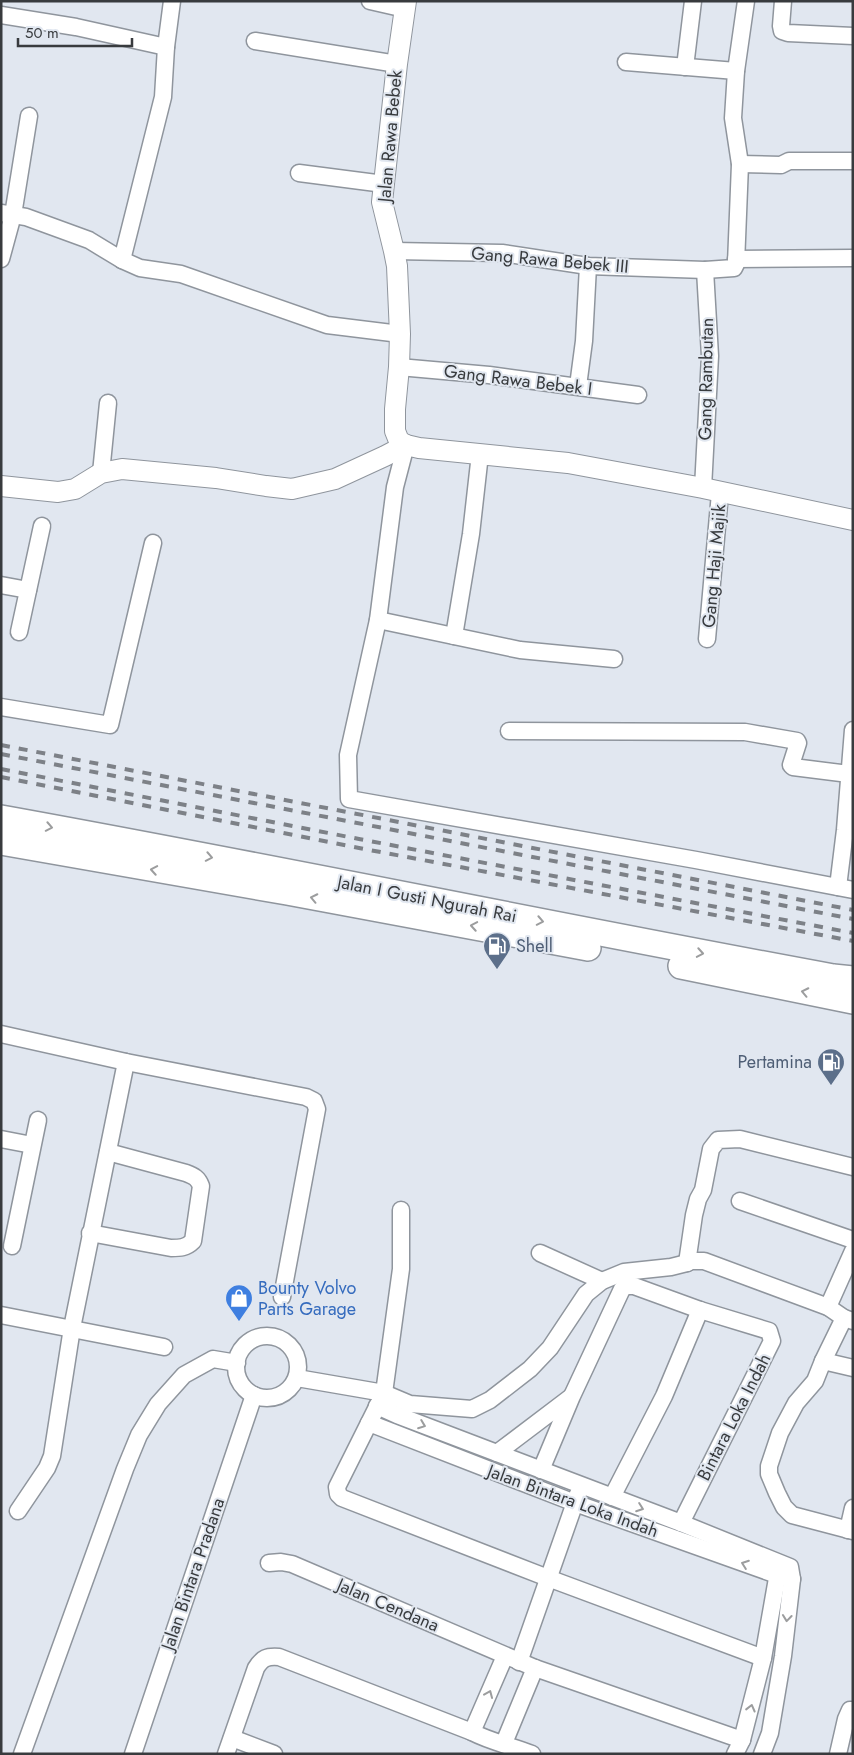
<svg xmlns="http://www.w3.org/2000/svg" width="854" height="1755" viewBox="0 0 854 1755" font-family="Jost,sans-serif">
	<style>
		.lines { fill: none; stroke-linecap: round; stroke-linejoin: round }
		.minor-casing { stroke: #8f959d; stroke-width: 19 }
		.tertiary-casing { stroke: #8f959d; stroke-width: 22 }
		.primary-casing { stroke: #8f959d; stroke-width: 28 }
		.minor { stroke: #fff; stroke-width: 16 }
		.tertiary { stroke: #fff; stroke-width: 20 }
		.primary { stroke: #fff; stroke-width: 25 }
		.rail { stroke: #7d8187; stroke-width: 4; stroke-dasharray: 9 9; stroke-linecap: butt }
		.oneway { stroke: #9c9d9e }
		.labels { text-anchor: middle; stroke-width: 4; stroke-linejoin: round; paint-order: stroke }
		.street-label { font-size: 18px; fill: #383b3e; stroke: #e1e7f0 }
		.service-label { font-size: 18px; fill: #4e5e75; stroke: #e1e7f0; text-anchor: start }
		.shop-label { font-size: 18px; fill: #366cbe; stroke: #e1e7f0; text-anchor: start }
	</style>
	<rect width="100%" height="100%" fill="#e1e7f0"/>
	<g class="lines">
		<g class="minor-casing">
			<g id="minor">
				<path d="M370,1L405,9"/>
				<path d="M783,1L781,26L782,31L788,33L853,36"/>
				<path d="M1,15L76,27L166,47"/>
				<path d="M255,41L397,64"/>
				<path d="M626,62L736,71"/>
				<path d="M685,67L693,1"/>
				<path d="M740,164L781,165L789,161H853"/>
				<path d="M299,173L384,184"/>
				<path d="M1,213L26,217L89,240L122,260L140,268L181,274L327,325L400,334"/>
				<path d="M394,251L502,253L588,266L705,270L734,268L736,264L740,164L733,118L736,71L746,1"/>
				<path d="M1,259L13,215L29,116"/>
				<path d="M736,259L853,258"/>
				<path d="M122,260L163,97L166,47L172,1"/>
				<path d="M399,367L489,375L638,395"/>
				<path d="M578,386L584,341L588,266"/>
				<path d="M406,445L395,487L378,620L348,755L349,799L696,860L853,890"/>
				<path d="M101,473L108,403"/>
				<path d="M703,488L710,356L705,270"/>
				<path d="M1,585L28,590"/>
				<path d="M378,620L520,650L614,659"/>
				<path d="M19,632L42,526"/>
				<path d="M454,636L471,534L480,454"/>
				<path d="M707,639L720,493"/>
				<path d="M1,707L110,725L153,543"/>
				<path d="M509,731L745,732L797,741L798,743L791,765L793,767L849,774"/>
				<path d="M838,887L845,830L853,730"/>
				<path d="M1,1034L126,1062L306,1097L314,1101L317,1109L282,1297"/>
				<path d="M1,1139L32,1145"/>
				<path d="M740,1201L853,1240"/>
				<path d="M401,1210V1269L384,1393L337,1487L338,1494L342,1498L548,1578L763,1658"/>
				<path d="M90,1233L171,1248C180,1248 186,1248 193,1241L201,1186C198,1178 194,1176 186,1173L108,1152"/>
				<path d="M12,1246L38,1120"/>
				<path d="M540,1253L602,1281"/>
				<path d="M687,1263L694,1215L698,1199L703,1190L711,1149L718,1140L740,1139L853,1167"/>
				<path d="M828,1307L853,1251"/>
				<path d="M1,1315L164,1347"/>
				<path d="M844,1318L823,1361L815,1381L796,1403L780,1433L769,1466V1474L777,1493L784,1507L792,1515L853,1531"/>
				<circle cx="267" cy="1367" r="31"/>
				<path d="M823,1361L853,1368"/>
				<path d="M297,1378L384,1393L410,1404L472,1409L490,1400L530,1369L550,1348L586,1294L602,1281L624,1272L671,1267L687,1263L691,1261H704L828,1307L844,1318L853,1321"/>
				<path d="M377,1406L397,1415L681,1523L790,1567L792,1579L783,1656L770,1733L762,1754"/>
				<path d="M369,1423L575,1503L777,1575L792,1579"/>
				<path d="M497,1453L571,1397"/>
				<path d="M541,1470L572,1396L622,1289L627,1286H634L700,1310L769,1331L772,1341L681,1523"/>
				<path d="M612,1497L664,1396L700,1310"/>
				<path d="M18,1511L47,1468L52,1456L72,1328L126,1062"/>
				<path d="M848,1530L853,1508"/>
				<path d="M269,1563L281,1562L292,1564L535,1668L742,1740"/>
				<path d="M519,1662L578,1494"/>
				<path d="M472,1732L505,1656"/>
				<path d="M232,1738L274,1754"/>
				<path d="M504,1743L535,1668"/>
				<path d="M22,1754L125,1469L139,1435L158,1404L184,1375L213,1359L237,1363"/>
				<path d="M133,1754L254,1395"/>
				<path d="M226,1754L256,1668C262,1658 267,1656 279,1657L472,1732C491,1742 512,1746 532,1754"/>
				<path d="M735,1754L742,1740L763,1658L779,1567"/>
				<path d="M838,1754L846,1719L850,1710H853"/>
			</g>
		</g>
		<g class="tertiary-casing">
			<g id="tertiary">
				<path d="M406,445L399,441L395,431V409L399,367L400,334L397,266L394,251L382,202L397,64L406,1"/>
				<path d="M1,486L58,492L75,489L101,473L122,469L216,478L266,486L292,489L335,479L385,456L406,445L419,448L568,463L703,488L853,520"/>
			</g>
		</g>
		<g class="primary-casing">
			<g id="primary">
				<path d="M1,818C279,868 555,926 833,977L853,979"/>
				<path d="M1,842L287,892L588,948"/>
				<path d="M681,966L853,1001"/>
			</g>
		</g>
		<use href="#minor" class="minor"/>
		<use href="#tertiary" class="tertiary"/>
		<use href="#primary" class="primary"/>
		<g class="rail">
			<path d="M1,745L853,910"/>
			<path d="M1,754L853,919"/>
			<path d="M1,769L359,839L853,933"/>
			<path d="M1,777L359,848L853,941"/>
		</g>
	</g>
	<defs><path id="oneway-chevron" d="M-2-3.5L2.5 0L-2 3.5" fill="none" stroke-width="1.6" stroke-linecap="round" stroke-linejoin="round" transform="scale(1.25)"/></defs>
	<g class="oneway">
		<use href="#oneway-chevron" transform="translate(49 827) rotate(11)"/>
		<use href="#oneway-chevron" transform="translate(209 857) rotate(11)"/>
		<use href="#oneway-chevron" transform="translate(154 870) rotate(-170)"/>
		<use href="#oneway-chevron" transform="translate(314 898) rotate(-168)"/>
		<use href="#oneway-chevron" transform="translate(540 921) rotate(11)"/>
		<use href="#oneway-chevron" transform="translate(474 926) rotate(-170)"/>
		<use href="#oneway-chevron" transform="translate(700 953) rotate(10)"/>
		<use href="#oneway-chevron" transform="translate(805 992) rotate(-168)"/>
		<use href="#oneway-chevron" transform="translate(422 1425) rotate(21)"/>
		<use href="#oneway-chevron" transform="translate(640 1508) rotate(20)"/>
		<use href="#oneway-chevron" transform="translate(745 1564) rotate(-160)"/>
		<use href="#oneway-chevron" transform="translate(787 1618) rotate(96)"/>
		<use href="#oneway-chevron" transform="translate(489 1694) rotate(-67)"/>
		<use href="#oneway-chevron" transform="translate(751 1708) rotate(-76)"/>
	</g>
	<defs>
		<g id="fuel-pin" transform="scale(1.4375)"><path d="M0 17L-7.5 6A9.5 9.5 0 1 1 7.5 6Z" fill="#5c6f8a" stroke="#e1e7f0"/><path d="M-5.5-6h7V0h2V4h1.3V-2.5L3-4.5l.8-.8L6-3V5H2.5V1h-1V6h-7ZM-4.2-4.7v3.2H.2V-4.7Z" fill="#fff"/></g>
		<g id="shop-pin" transform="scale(1.4375)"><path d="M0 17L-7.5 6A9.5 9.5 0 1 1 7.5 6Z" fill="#3f7fe0" stroke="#e1e7f0"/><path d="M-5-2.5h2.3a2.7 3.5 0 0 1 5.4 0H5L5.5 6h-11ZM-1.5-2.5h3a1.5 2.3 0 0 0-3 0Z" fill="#fff"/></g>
	</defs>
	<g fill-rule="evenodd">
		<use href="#fuel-pin" x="497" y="946"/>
		<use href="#fuel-pin" x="831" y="1062"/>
		<use href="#shop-pin" x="239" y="1298"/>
	</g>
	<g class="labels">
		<g class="street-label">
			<text transform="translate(390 136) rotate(-85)" y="6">Jalan Rawa Bebek</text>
			<text transform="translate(550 260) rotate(5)" y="6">Gang Rawa Bebek III</text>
			<text transform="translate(706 379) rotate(-89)" y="6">Gang Rambutan</text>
			<text transform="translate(518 380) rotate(7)" y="6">Gang Rawa Bebek I</text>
			<text transform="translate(714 566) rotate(-85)" y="6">Gang Haji Majik</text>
			<text transform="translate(427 899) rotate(11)" y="6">Jalan I Gusti Ngurah Rai</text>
			<text transform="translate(734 1417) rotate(-63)" y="6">Bintara Loka Indah</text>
			<text transform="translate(573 1501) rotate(20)" y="6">Jalan Bintara Loka Indah</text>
			<text transform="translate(193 1574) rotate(-71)" y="6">Jalan Bintara Pradana</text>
			<text transform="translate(388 1605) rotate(23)" y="6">Jalan Cendana</text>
		</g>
		<g class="service-label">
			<text x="516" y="952">Shell</text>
			<text x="812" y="1068" text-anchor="end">Pertamina</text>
		</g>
		<g class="shop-label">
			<text x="258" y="1294">Bounty Volvo<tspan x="258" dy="21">Parts Garage</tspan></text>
		</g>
	</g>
	<rect width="854" height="1755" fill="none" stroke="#383b3e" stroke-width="5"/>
	<path d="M18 38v8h114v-8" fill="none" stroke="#383b3e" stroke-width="2.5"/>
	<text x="25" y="38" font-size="15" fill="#383b3e" stroke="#e1e7f0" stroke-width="4" paint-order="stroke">50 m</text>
</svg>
